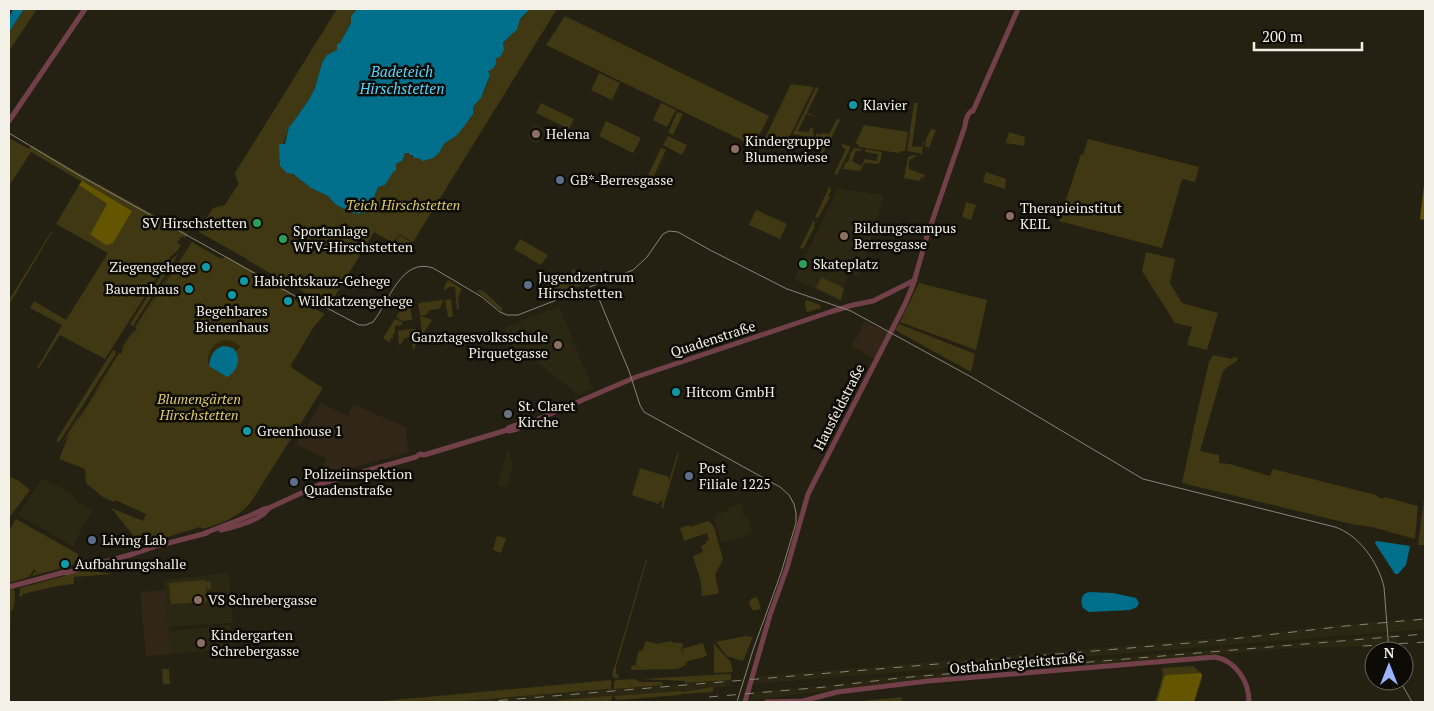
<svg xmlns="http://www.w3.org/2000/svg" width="1434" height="711" viewBox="0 0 1434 711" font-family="'PT Serif',serif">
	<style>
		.commercial { fill: #322618 }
		.built { fill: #2b2712 }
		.green { fill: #403812 }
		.forest { fill: #645600 }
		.sand { fill: #302806 }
		.water { fill: #006f8b }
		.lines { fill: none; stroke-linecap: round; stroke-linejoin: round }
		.minor { stroke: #724049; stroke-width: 5 }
		.tram { stroke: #878579; stroke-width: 1 }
		.rail { stroke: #878579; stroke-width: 1; stroke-dasharray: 9 9; stroke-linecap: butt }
		.culture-dot { fill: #0f9aa8; stroke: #0c0b05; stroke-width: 2 }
		.education-dot { fill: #8d6e63; stroke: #0c0b05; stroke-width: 2 }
		.service-dot { fill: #5c6f8a; stroke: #0c0b05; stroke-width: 2 }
		.leisure-dot { fill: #2e9e5b; stroke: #0c0b05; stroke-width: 2 }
		.worship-dot { fill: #6b7280; stroke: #0c0b05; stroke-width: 2 }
		.labels { text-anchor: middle; stroke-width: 5; stroke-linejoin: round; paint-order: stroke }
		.poi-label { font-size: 14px; fill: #f2f0e7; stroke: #0c0b05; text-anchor: start }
		.park-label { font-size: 14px; font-style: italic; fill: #deca65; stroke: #0c0b05 }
		.street-label { font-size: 14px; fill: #f2f0e7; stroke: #0c0b05 }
		.water-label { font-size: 15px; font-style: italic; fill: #56d4fd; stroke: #0c0b05 }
	</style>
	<rect width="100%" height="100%" fill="#242113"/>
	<g class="commercial">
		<path d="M865,321L889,333L876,360L852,346Z"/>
		<path d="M321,403L348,416L353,405L356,406V405L407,428L406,438L409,452L325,475L323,467L326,459L296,444Z"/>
		<path d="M165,590L171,654L146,656L140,592Z"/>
	</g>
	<g class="built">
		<path d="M534,124L545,130L538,144L527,138Z"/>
		<path d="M838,189L884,195L860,277L848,274L840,301L794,279Z"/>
		<path d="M559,306L593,389L579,395L525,353L516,356H514L504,332L506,327Z"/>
		<path d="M508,449L513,464L507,487L497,485Z"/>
		<path d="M42,478L72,493L75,499L92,511L73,546L18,515Z"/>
		<path d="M740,503L741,508L745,506V508L742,510L743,515L748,517L752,530L750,534L722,543L721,542L714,519L716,514L728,511L729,507Z"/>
		<path d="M229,573L233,623L168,627L164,580Z"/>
		<path d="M1425,618V629L754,684L756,677L763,676L1243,636L1337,625Z"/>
		<path d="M230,625L232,649L171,654L169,631Z"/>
		<path d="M1398,634L1399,646L1295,648L934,678L883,683L749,701L752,692L830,685L888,677Z"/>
		<path d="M724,680H731L730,686L681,692L680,691L540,702H452Z"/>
	</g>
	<g class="green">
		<path d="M24,9H37L9,51V32Z"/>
		<path d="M337,9H357L351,16V22L337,50L322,63L315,88L308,101L291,125L289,126L280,156V165L313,189L328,196L335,204L357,214L370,208L378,187L385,185L393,171L396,170V164L402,161L405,153C411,153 410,155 414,158H418L421,160L435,156L440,152L442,147L445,143L456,136L473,114V107C482,100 487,86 490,75L488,71L496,58L503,44L513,33L519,19H521L528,11V9H557L413,242L399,234L393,243L374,232L329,306L247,260V258H245L199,232V231L213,208L225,205L239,183L237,181L235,173Z"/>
		<path d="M565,16L769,116L754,146L546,45Z"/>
		<path d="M599,73L620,83L612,100L591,90Z"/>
		<path d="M791,84L814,87L783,150L764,140Z"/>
		<path d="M816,87L819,88L807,113L817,116L803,114Z"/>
		<path d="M541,103L574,119L569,129L536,113Z"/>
		<path d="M661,103L676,110L667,127L653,120Z"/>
		<path d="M914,103H918L912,146L922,147L923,141L924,142L922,152L923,154L907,151Z"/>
		<path d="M677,112L683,114L673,135L668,133Z"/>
		<path d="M803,114L806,115L798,131L809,132L810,128L815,129L813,130V133H814L813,138L793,134Z"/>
		<path d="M836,118L840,120L831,139L828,138L826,140L815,138L817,133L821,135L822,132L823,133L829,134L837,119Z"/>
		<path d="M606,121L641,138L633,153L599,136Z"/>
		<path d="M864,125L908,132L905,151H901L899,153L859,147L858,144H855Z"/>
		<path d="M931,129L936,130L929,148L925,146L926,139Z"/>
		<path d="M1009,132L1025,137L1024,146L1006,143Z"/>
		<path d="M668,136L687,145L682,155L663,145Z"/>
		<path d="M9,138L29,149L32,145L36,148L84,176L188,234L185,238L182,236L177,243L181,245L178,250L170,257L105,359L60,335L39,368H37L62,325L30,308L34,301L66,320L108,253L56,224L79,185L107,204L132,211L31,152L9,186Z"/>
		<path d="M812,139L828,142L822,156H820V157L821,158L820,162L816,161L822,149L811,143Z"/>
		<path d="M1088,139L1199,167L1195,182L1182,179L1162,248L1059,221L1081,154L1083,155Z"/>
		<path d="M842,144L851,147L837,175L834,174L846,149L842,147Z"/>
		<path d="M661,148L666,150L653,178L648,175Z"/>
		<path d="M854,148L861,149L860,151H856L852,161L861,166L865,159L877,161L878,154L865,152V149L882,152L880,162L878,164L864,163L860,171L843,169L846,162H848L850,157L849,156Z"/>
		<path d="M914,155H916V157H913V159H910L908,165H909V169L925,175L924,178L921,177L920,181L904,178L908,157Z"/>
		<path d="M986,172L1006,179L1005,189L983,182Z"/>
		<path d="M830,185L831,191L828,196L830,197L818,218L815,217Z"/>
		<path d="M966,202L976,205L971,220L962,217Z"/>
		<path d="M756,210L787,224L780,239L749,225Z"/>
		<path d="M813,221L815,222L814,226H815L803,249L800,248Z"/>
		<path d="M51,232H52L9,305V300Z"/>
		<path d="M399,235L411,242L407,249L395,242Z"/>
		<path d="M520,239L548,255L541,265L514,249Z"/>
		<path d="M190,241L144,316L192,242L221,259L223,258H224L226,256L291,293L289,297L312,308V309L314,310L315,309L325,314L313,328L291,365L292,368L323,388L251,502C238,518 222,523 203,529L200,527L141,545L111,508L143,521L146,514L115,500L114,502L103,497L86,483L85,469L59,459C63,451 65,443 69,435L62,443L85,406L75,425L110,370L87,404L119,353L121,354L123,349L122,348L134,329L132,336L137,328L135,327Z"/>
		<path d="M1146,252L1175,259L1170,283L1182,303L1218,313L1207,350L1187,345L1192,327L1175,323L1142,271Z"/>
		<path d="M179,253L133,326L130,324L170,261Z"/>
		<path d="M573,269L594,281L549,296L546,289L554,273L566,280Z"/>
		<path d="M821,277L844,288L841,300L816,288Z"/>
		<path d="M448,280L462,289L458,298L459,309H457L455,287H449L444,291V287Z"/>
		<path d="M919,283L987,300L976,350L900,322Z"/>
		<path d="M478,290L483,291L502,308V312L477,291Z"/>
		<path d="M409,296L412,320L402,321L396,317Z"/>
		<path d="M451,299L453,317H448L445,300Z"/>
		<path d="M444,300L439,309L429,310L427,314L424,316L420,315L418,303Z"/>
		<path d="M806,300L820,305L821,308L807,312L805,304Z"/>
		<path d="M420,316L432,320L413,350L410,329H416L417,332H422Z"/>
		<path d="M395,319L402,322V325L395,326V333L393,334V338L390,339V343L383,338Z"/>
		<path d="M899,324L975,354L971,372L895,330Z"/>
		<path d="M409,329L410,337L405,338L401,344L399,345L398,331Z"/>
		<path d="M113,350L116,351L115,355L60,441L57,442V439Z"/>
		<path d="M1213,355L1232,359L1233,357L1238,358L1237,361L1226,368L1223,371L1200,451L1219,455V463L1230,464L1270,476L1273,469L1376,495L1379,498L1383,499L1384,497L1418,506L1415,539L1372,527L1351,524L1182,483L1197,413L1209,362Z"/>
		<path d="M678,452L679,453L663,508H661L663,499L662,502L659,501V504L632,495L640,468L669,477L668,484Z"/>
		<path d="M9,476L19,481L30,490L9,518Z"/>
		<path d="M1425,491V545H1418Z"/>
		<path d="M16,519L78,554V556L73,565L62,569V568L32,576L34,572L37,573L34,569L29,577L9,583V530Z"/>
		<path d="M708,521L710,522L714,527L723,559L715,575L719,592L717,594L702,596L701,582L693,556L703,552L701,546L706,544V541L709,540L707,533L684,541L680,528L689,525L690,527Z"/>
		<path d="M497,536L506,538L501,553L493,550Z"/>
		<path d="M646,560H647L616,667V673L619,676L618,678H614L612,675Z"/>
		<path d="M86,570L112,574L74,577V584L57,586L23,594L22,597L19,596L20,588Z"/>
		<path d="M206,580V582H211V589H207L206,584L207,602L171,604L169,583Z"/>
		<path d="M14,589L15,601L13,610H11L9,669V591Z"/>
		<path d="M757,597L761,608L758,610H752L749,602L751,599Z"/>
		<path d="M745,636L753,637L743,661L727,656L716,642Z"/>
		<path d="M646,641L658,644L670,641L675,643H682L683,646L681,649L684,657L682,649L703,643L707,656L685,662L687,664L678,669L631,670L632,665L635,666L639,650L642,651Z"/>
		<path d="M714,644L730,661L733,672L714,673Z"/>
		<path d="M1193,666L1202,674V678L1195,702L1202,676L1164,677L1157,702H1155L1163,675L1162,668Z"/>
		<path d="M162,669H169L170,684H163Z"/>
		<path d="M728,674H731V680L685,683V681L641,679Z"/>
		<path d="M634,679L641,682H661L663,683V685L614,689V682L616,680Z"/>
		<path d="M611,680V690L607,689L452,702H372Z"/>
		<path d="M713,687V692L681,694L680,695L618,700L615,698L614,696L680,691L682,692Z"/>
		<path d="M608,696H612V700L605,702H540Z"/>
		<path d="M902,697L901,702H851Z"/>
	</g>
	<g class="forest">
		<path d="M1425,177V220L1420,219Z"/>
		<path d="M82,181L132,211L113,243L106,245L91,235V233L107,204L79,185Z"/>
		<path d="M1201,673L1202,676L1194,702H1157L1164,677L1167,675Z"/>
	</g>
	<path class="sand" d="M224,340L232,341L240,346L236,352C224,337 211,351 209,366L208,365C207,352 212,344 224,340Z"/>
	<g class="water">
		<path d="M13,9H24L9,32V18Z"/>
		<path d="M357,9H528V11L520,19L517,30L513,33L503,43L504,50L500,57L496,58C496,65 495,69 488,71L490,75L481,98L473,107V114L462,129L456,136L445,143L442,147L440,152L433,158L423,161L418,158H414L412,155H410L409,153H405L402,161L396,164V170L393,172L385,185L378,187L370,208L366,212L357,214L348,211L335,204L328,196L311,188L293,174L287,173L280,166L279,146L280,144H285L289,126L291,125L308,101L315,88L322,63L327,55L337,50V44L340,43L351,23V16Z"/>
		<path d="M223,346L233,348C242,357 238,371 227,377L209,366C210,357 213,349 223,346Z"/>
		<path d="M1376,541H1377L1410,546L1406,565L1398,574H1395L1375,543Z"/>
		<path d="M1089,592L1113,593L1136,598L1139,603L1137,607L1130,610L1089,612L1083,608C1080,601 1081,594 1089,592Z"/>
	</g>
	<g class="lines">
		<g class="minor">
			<path d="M973,111L1018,9"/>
			<path d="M9,121L85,9"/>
			<path d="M507,430L508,428L516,425L522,426"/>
			<path d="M221,530C234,527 263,520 269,508"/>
			<path d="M205,533L249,516L264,509L269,508L323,483L416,457L420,454L424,455L507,430L509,431L517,429L522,426L636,377L830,312L853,305L873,301L915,280"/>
			<path d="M63,572L66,573L133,554L157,546L207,533"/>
			<path d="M9,587L65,572"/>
			<path d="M745,702L770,615L787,568L808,494L905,304L913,285L927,236L965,126C965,121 968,112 973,110"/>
			<path d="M766,702L803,701L837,692L928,681L1215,657C1236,661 1249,681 1249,702"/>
		</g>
		<g class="tram">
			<path d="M9,133L77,174L217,252L295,296L329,309L359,325H366L373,322C389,302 401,257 433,268L482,297L500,312L507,315H518L633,270L647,257L663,234L669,231L678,232L710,250L787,289L851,311L973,378L1143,479L1335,527C1359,535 1378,562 1384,587L1389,651"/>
			<path d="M582,291L593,292L599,299L629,371L640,405L644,412L780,487L789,495L794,504L796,513V523L781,573L753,650L737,702"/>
			<path d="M1400,681L1412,702"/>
		</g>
		<g class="rail">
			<path d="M1363,646L1425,642"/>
			<path d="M709,697L825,687L899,678L1425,634"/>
			<path d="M481,702L1214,641L1346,626L1425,619"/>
		</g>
	</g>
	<g class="culture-dot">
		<circle cx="853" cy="105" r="5"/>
		<circle cx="206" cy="267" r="5"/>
		<circle cx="244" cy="281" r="5"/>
		<circle cx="189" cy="289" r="5"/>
		<circle cx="232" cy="295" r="5"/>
		<circle cx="288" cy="301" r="5"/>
		<circle cx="676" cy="392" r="5"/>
		<circle cx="247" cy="431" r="5"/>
		<circle cx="65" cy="564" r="5"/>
	</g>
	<g class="education-dot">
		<circle cx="536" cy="134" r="5"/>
		<circle cx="735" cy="149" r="5"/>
		<circle cx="1010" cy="216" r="5"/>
		<circle cx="844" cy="236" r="5"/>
		<circle cx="558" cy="345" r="5"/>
		<circle cx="198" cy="600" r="5"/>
		<circle cx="201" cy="643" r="5"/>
	</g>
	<g class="service-dot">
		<circle cx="560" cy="180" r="5"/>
		<circle cx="528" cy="285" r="5"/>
		<circle cx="689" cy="476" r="5"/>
		<circle cx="294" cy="482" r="5"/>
		<circle cx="92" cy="540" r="5"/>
	</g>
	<g class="leisure-dot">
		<circle cx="257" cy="223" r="5"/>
		<circle cx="283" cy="239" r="5"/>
		<circle cx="803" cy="264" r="5"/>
	</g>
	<circle class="worship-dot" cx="508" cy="414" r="5"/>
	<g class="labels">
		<g class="poi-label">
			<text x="863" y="110">Klavier</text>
			<text x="546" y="139">Helena</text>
			<text x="745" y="146">Kindergruppe<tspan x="745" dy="16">Blumenwiese</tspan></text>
			<text x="570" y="185">GB*-Berresgasse</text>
			<text x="1020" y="213">Therapieinstitut<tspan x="1020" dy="16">KEIL</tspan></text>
			<text x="247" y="228" text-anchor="end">SV Hirschstetten</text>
			<text x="854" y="233">Bildungscampus<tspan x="854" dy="16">Berresgasse</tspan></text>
			<text x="293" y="236">Sportanlage<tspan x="293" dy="16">WFV-Hirschstetten</tspan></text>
			<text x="813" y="269">Skateplatz</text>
			<text x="196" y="272" text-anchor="end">Ziegengehege</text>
			<text x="538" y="282">Jugendzentrum<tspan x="538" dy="16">Hirschstetten</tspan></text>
			<text x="254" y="286">Habichtskauz-Gehege</text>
			<text x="179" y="294" text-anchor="end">Bauernhaus</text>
			<text x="298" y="306">Wildkatzengehege</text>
			<text x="232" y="316" text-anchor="middle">Begehbares<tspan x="232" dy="16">Bienenhaus</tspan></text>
			<text x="548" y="342" text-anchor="end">Ganztagesvolksschule<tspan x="548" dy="16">Pirquetgasse</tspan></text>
			<text x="686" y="397">Hitcom GmbH</text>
			<text x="518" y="411">St. Claret<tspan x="518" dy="16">Kirche</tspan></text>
			<text x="257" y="436">Greenhouse 1</text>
			<text x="699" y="473">Post<tspan x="699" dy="16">Filiale 1225</tspan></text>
			<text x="304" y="479">Polizeiinspektion<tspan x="304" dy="16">Quadenstraße</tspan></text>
			<text x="102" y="545">Living Lab</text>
			<text x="75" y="569">Aufbahrungshalle</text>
			<text x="208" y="605">VS Schrebergasse</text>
			<text x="211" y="640">Kindergarten<tspan x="211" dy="16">Schrebergasse</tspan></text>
		</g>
		<g class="park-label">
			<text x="403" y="210">Teich Hirschstetten</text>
			<text x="199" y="404">Blumengärten<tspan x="199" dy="16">Hirschstetten</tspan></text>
		</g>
		<g class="street-label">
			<text transform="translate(713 339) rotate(-18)" y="5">Quadenstraße</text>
			<text transform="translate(839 407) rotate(-63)" y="5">Hausfeldstraße</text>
			<text transform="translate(1017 663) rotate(-5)" y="5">Ostbahnbegleitstraße</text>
		</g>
		<g class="water-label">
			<text x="402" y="77">Badeteich<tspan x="402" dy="17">Hirschstetten</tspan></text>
		</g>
	</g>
	<rect width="1434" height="711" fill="none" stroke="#f2f0e7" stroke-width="20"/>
	<g transform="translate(1389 666)"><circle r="24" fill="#0c0b05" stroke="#68675f"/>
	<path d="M0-4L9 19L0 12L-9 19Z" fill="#9ab5fd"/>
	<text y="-8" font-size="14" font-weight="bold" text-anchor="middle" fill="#f2f0e7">N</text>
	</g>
	<path d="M1254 42v8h108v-8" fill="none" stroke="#f2f0e7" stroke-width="2.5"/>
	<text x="1262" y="42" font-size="15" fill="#f2f0e7" stroke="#0c0b05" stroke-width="4" paint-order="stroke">200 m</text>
</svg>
